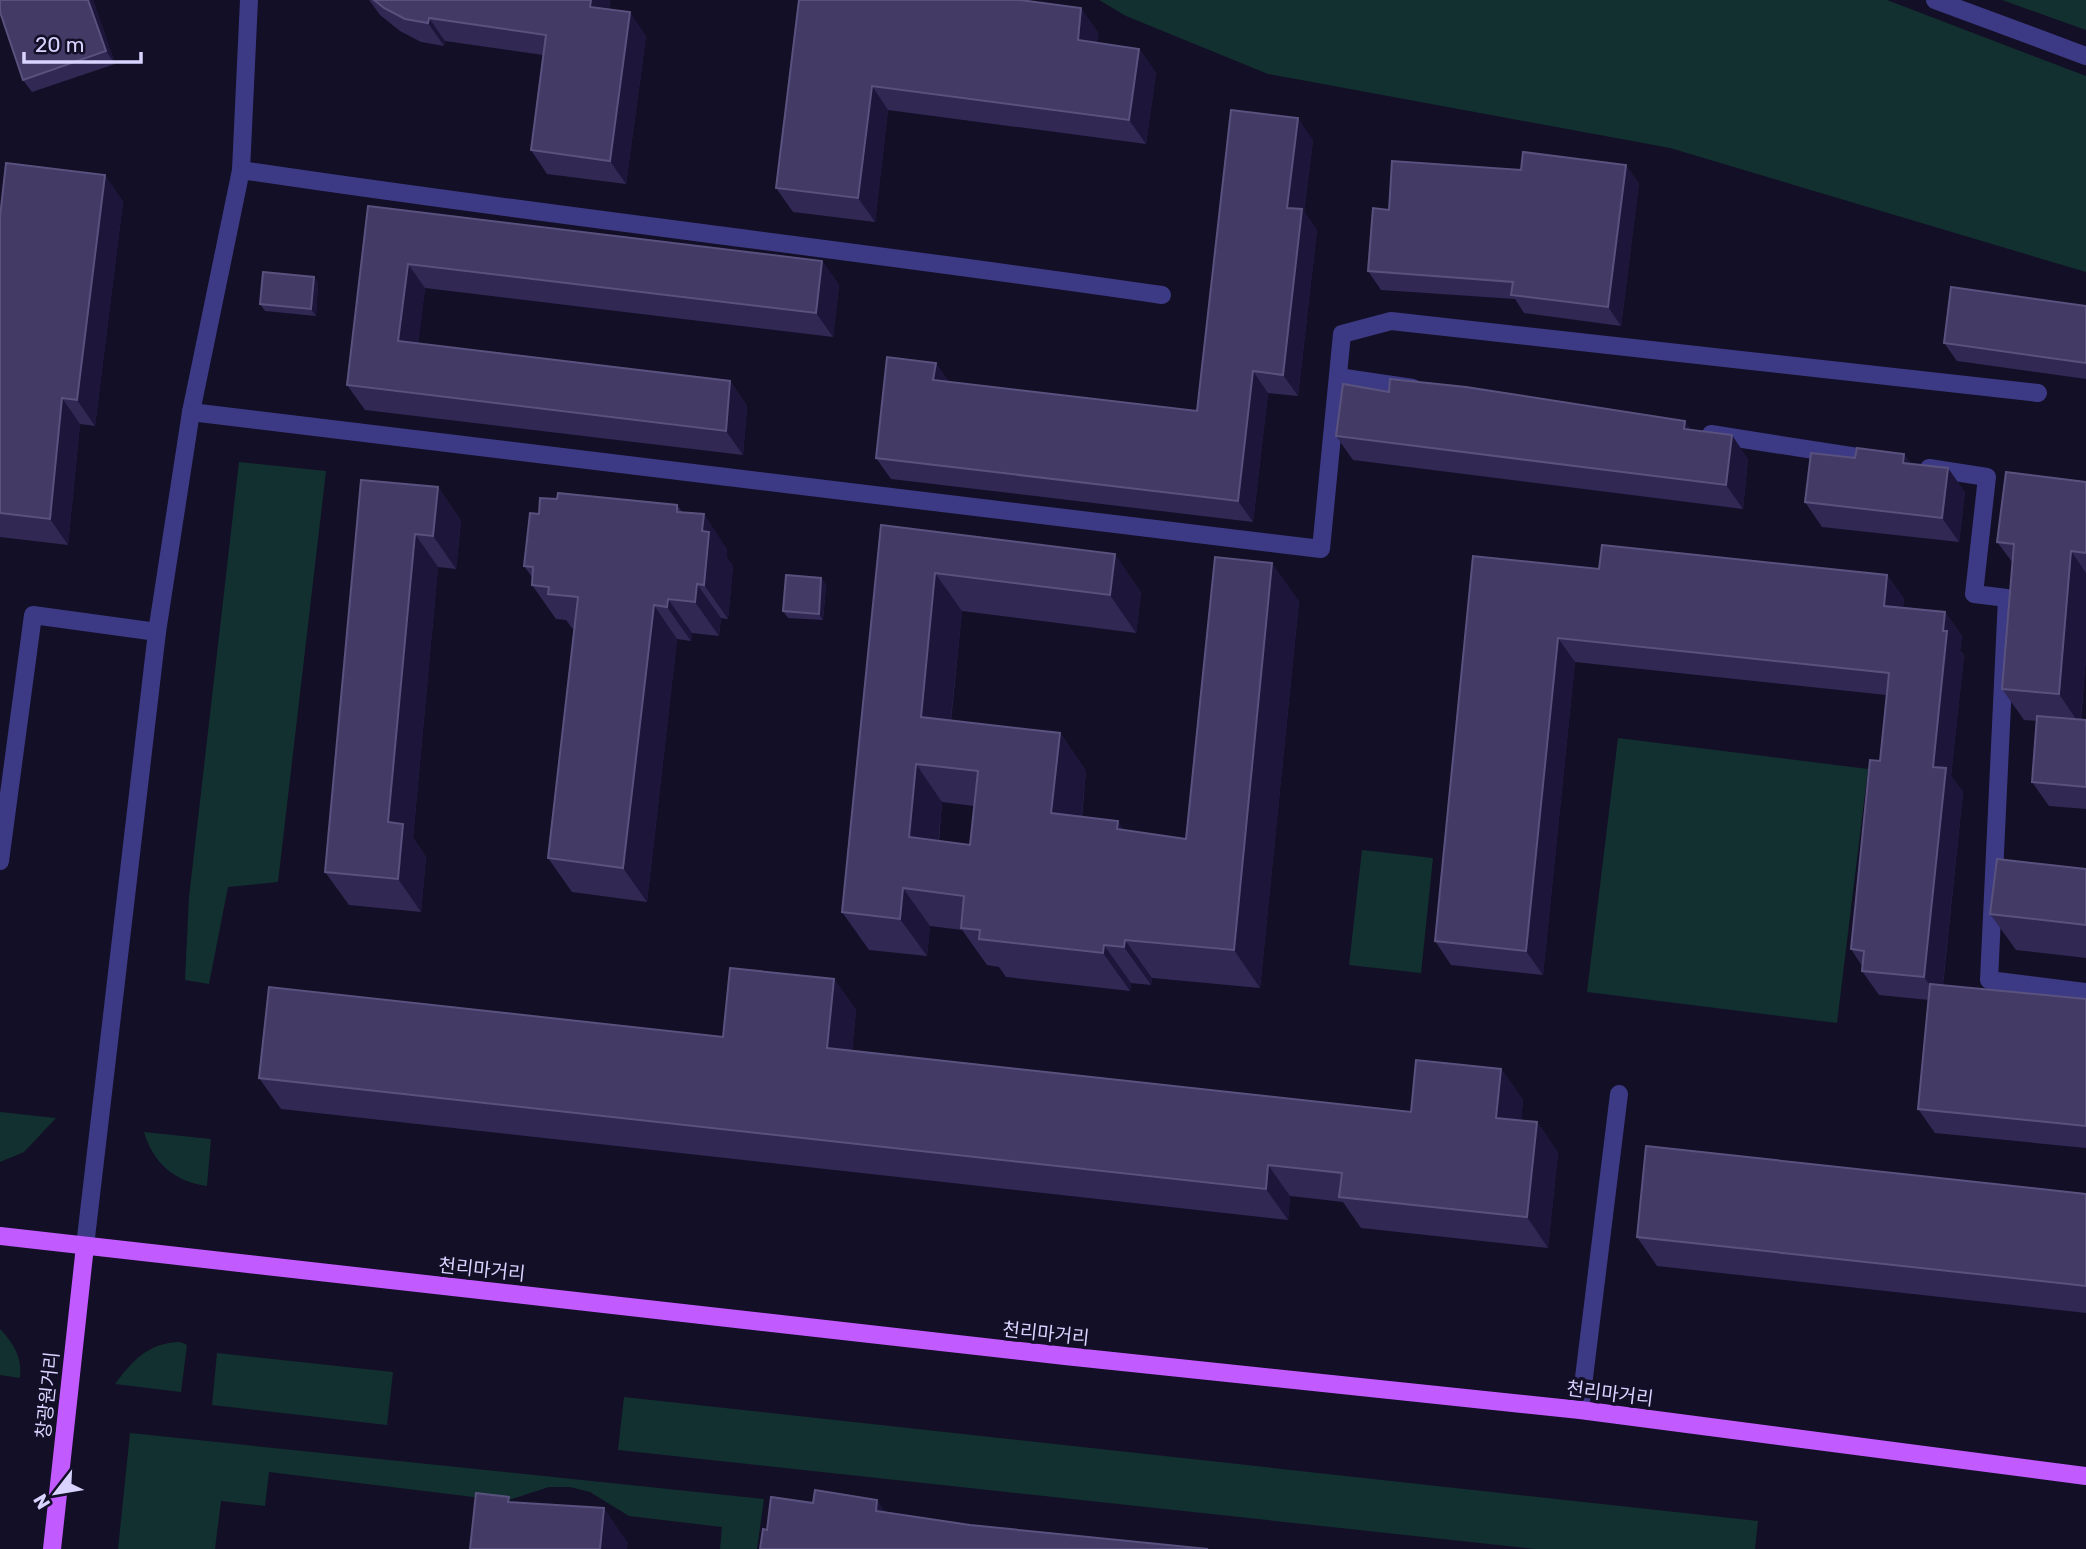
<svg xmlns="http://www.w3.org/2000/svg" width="2086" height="1549" viewBox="0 0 2086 1549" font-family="Rubik,'Noto Sans KR',sans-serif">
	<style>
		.green { fill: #12302f }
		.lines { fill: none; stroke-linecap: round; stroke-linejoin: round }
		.minor { stroke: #3d3a85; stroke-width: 18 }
		.major { stroke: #c25bff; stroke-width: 18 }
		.wall { fill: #312854; fill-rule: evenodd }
		.shaded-wall { fill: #1d163a }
		.building { fill: #433a66; stroke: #5a527e; stroke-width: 2; fill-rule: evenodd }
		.labels { text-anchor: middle; stroke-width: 7; stroke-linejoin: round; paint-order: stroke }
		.street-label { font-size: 19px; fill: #d9d4ff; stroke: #130f26 }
	</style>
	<rect width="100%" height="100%" fill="#130f26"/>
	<g class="green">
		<path d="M1099,0H1887L2086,76V272L1670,148L1268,74L1126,16Z"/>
		<path d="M2002,0H2086V30Z"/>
		<path d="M239,462L326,471L278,882L228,887L209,984L185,980L189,897Z"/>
		<path d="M1618,738L1868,769L1837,1023L1587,992Z"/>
		<path d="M1362,850L1433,858L1421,973L1349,965Z"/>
		<path d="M0,1112L56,1118L24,1152L0,1162Z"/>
		<path d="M144,1132L211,1139L207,1186C175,1182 153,1163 144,1132Z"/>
		<path d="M0,1329C14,1344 22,1357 20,1378L0,1375Z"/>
		<path d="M180,1342L187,1345L181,1392L115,1384C133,1360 148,1343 180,1342Z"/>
		<path d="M217,1353L393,1372L387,1425L212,1405Z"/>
		<path d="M624,1397L1758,1521L1755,1549H1535L618,1450Z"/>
		<path d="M130,1433L764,1499L757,1549H720L722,1527L629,1516L590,1492L570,1487H549L506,1501L269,1472L265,1506L221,1501L215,1549H118Z"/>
	</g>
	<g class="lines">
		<g class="minor">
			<path d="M1935,0L2086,56"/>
			<path d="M241,170C547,216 855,250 1162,295"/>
			<path d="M1338,377L1413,388"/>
			<path d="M191,412L1321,549L1342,334L1391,321L2038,393"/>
			<path d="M1711,434L1877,460"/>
			<path d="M1929,468L1987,477L1974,594L2007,598L1989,980L2086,992"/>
			<path d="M0,861L33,615L157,632"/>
			<path d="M85,1246L157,632L191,412L241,170L249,0"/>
			<path d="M1580,1410L1619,1094"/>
		</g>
		<g class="major">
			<path d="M0,1236L1065,1356L1580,1410L2086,1476"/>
			<path d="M52,1549L85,1246"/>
		</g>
	</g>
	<g class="wall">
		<path d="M93,0L115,64L32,92L23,80Z"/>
		<path d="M369,0H610L609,9L646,36L626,184L547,174L531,150L543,55L445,41L444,46L421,42L400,31L380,15Z"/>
		<path d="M799,0L1098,32L1097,43L1139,49L1156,73L1146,144L888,110L875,222L793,212L776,188Z"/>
		<path d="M1313,140L1304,212L1317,230L1298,396L1268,393L1253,522L891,479L876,458L949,382L1197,411Z"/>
		<path d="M1639,183L1621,326L1524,313L1515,299L1381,290L1368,271L1389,210Z"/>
		<path d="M123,201L95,426L80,424L68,545L0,537V217Z"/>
		<path d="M368,206L822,261L839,285L833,337L425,288L418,343L730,381L747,406L743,455L365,410L347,385Z"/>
		<path d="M314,277L318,284L316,316L265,311L260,304Z"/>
		<path d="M2086,306V379L1957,361L1944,343Z"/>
		<path d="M1389,392L1692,430L1748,459L1743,509L1353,460L1336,436Z"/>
		<path d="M1904,454L1911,464L1965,492L1959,542L1822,527L1805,502L1855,458Z"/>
		<path d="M361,480L438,487L461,521L456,569L438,567L413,838L426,857L421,912L349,905L325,872Z"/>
		<path d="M2086,482V657L2081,720H2086V809L2049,806L2032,782L2037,721L2024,720L2002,689L2013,563L1997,542Z"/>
		<path d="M557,499L677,505L682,512L727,549V558L733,566L728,619L721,618L719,636L692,633L691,641L677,639L647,902L572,892L548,858L574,629L572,628L566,620L556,619L532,585L533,578L524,566L539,514Z"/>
		<path d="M881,525L1141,592L1136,633L962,611L951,721L1060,733L1086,771L1082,817L1125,830L1186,839L1299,601L1260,988L1152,978L1151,985L1131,983L1130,991L1006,977L999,967L987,965L962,930L930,926L927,956L869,950L842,912ZM942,802L974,806L970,845L939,841Z"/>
		<path d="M1473,556L1599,569L1887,575L1904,599L1903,607L1945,612L1962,636L1960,651L1964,655L1951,776L1963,792L1943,985L2086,999V1148L1935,1133L1918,1109L1929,1000L1879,995L1862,971V966L1851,949L1880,761L1886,695L1575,662L1543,975L1451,965L1435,941Z"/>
		<path d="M821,578L826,585L823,620L788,618L783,611Z"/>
		<path d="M2086,869V958L2016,950L1990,914Z"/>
		<path d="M834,979L856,1010L852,1051L1411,1112L1501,1069L1523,1100L1521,1120L1537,1122L1558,1153L1548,1248L1361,1228L1343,1202L1290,1196L1288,1220L281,1109L259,1078L723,1037Z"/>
		<path d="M2086,1194V1313L1657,1266L1637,1237Z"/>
	</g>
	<g class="shaded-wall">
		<path d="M88,0H93L115,64L106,51Z"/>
		<path d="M591,0H610L606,30L590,7Z"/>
		<path d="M1081,8L1098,32L1095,64L1078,40Z"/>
		<path d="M630,12L646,36L626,184L610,161Z"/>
		<path d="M429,18L445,41L444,46L428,23Z"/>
		<path d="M1139,49L1156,73L1146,144L1129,120Z"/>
		<path d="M872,86L888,110L875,222L858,198Z"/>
		<path d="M1298,118L1313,140L1304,212L1317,230L1298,396L1283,375L1287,208Z"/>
		<path d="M1626,165L1639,183L1621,326L1608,307Z"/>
		<path d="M105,175L123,201L95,426L77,400Z"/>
		<path d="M822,261L839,285L833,337L816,313Z"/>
		<path d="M408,264L425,288L416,365L398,341Z"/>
		<path d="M314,277L318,284L316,316L311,309Z"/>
		<path d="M936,363L951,384L933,380Z"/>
		<path d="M1253,371L1268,393L1253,522L1238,501Z"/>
		<path d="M730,381L747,406L743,455L726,431Z"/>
		<path d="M62,398L80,424L68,545L50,519Z"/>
		<path d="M1685,421L1702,445L1684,429Z"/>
		<path d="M1732,435L1748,459L1743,509L1726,485Z"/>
		<path d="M1904,454L1921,478L1903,463Z"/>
		<path d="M1948,468L1965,492L1959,542L1942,518Z"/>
		<path d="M438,487L461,521L456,569L433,536Z"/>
		<path d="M704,514L727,549V558L733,566L728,619L704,585L702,531Z"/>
		<path d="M415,534L438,567L413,838L426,857L421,912L398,879L388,822Z"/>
		<path d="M2071,551L2086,573V657L2080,725L2059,694Z"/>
		<path d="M1115,554L1141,592L1136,633L1110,595Z"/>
		<path d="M1272,563L1299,601L1260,988L1234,950Z"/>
		<path d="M935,573L962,611L947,755L921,717Z"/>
		<path d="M1887,575L1904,599L1901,630L1884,606Z"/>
		<path d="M821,578L826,585L823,620L819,614Z"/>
		<path d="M697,584L721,618L719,636L695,602Z"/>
		<path d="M668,599L692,633L691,641L667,607Z"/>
		<path d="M654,605L677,639L647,902L623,868Z"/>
		<path d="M1945,612L1962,636L1960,651L1964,655L1951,776L1963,792L1941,1001L1924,977L1933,767Z"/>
		<path d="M1558,638L1575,662L1543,975L1526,951Z"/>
		<path d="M1060,733L1086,771L1078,851L1051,813Z"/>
		<path d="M916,764L942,802L935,875L909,837Z"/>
		<path d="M1118,821L1145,859L1117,829Z"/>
		<path d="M903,888L930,926L927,956L900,919Z"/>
		<path d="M1125,940L1152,978L1151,985L1124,947Z"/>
		<path d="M1104,945L1131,983L1130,991L1103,953Z"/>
		<path d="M834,979L856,1010L849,1079L827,1048Z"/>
		<path d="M1501,1069L1523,1100L1518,1149L1496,1118Z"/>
		<path d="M1537,1122L1558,1153L1548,1248L1527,1217Z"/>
		<path d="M1268,1165L1290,1196L1288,1220L1266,1189Z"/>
		<path d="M877,1500L901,1534L876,1511Z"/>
		<path d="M604,1508L628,1543L627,1549H600Z"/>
	</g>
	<g class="building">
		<path d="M0,0H88L106,51L23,80L0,12Z"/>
		<path d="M374,0H591L590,7L630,12L610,161L531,150L546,35L429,18L428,23L405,19L384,8Z"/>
		<path d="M799,0H1020L1081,8L1078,40L1139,49L1129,120L872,86L858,198L776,188Z"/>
		<path d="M1231,110L1298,118L1287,208L1302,209L1283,375L1253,371L1238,501L876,458L887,357L936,363L933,380L1197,411Z"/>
		<path d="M1523,152L1626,165L1608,307L1511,295L1513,282L1368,271L1373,208L1389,210L1392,161L1521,170Z"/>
		<path d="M6,163L105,175L77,400L62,398L50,519L0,513V217Z"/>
		<path d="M368,206L822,261L816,313L408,264L398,341L730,381L726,431L347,385Z"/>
		<path d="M263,272L314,277L311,309L260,304Z"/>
		<path d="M1951,287L2086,306V363L1944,343Z"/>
		<path d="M1390,379L1466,387L1685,421L1684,429L1732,435L1726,485L1336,436L1343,384L1389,392Z"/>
		<path d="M1857,448L1904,454L1903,463L1948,468L1942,518L1805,502L1811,453L1855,458Z"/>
		<path d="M2006,472L2086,482V553L2071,551L2059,694L2002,689L2014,544L1997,542Z"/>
		<path d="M361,480L438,487L433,536L415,534L388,822L403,824L398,879L325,872Z"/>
		<path d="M558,493L677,505V512L704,514L702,531L709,532L704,585L697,584L695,602L668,599L667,607L654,605L623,868L548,858L578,597L548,594L549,587L532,585L533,567L524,566L530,513L539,514L540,498L557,499Z"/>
		<path d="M881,525L1115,554L1110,595L935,573L921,717L1060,733L1051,813L1118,821L1117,829L1186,839L1215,557L1272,563L1234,950L1125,940L1124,947L1104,945L1103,953L979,939L980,930L961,928L964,896L903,888L900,919L842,912ZM916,764L978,771L970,845L909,837Z"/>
		<path d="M1602,545L1887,575L1884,606L1945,612L1943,631H1947L1933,767L1946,768L1924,977L1862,971L1864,951L1851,949L1870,760L1880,761L1889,673L1558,638L1526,951L1435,941L1473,556L1599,569Z"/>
		<path d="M786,575L821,578L819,614L783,611Z"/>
		<path d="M2037,716L2086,720V787L2032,782Z"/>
		<path d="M1997,859L2086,869V925L1990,914Z"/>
		<path d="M730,968L834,979L827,1048L1411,1112L1416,1060L1501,1069L1496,1118L1537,1122L1527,1217L1339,1197L1342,1173L1268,1165L1266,1189L259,1078L269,987L723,1037Z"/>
		<path d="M1930,984L2086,999V1126L1918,1109Z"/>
		<path d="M1646,1146L2086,1194V1286L1637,1237Z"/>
		<path d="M815,1490L877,1500L876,1511L970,1525L1208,1549H760L763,1529L767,1530L771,1497L813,1503Z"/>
		<path d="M476,1493L509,1497L508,1502L604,1508L600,1549H470Z"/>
	</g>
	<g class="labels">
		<g class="street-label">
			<text transform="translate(482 1269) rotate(6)" y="7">천리마거리</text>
			<text transform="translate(1046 1333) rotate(6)" y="7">천리마거리</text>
			<text transform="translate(1610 1393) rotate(7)" y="7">천리마거리</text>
			<text transform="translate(47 1395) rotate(-84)" y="7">창광원거리</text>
		</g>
	</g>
	<g transform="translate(56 1493) rotate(239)" stroke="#130f26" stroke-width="5" paint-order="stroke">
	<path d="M0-5L12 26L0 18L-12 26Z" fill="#d9d4ff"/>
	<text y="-10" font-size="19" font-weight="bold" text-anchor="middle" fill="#d9d4ff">N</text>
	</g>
	<path d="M24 52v10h117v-10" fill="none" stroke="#d9d4ff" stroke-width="3.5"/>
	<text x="35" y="52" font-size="21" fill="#d9d4ff" stroke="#130f26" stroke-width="5" paint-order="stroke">20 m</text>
</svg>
